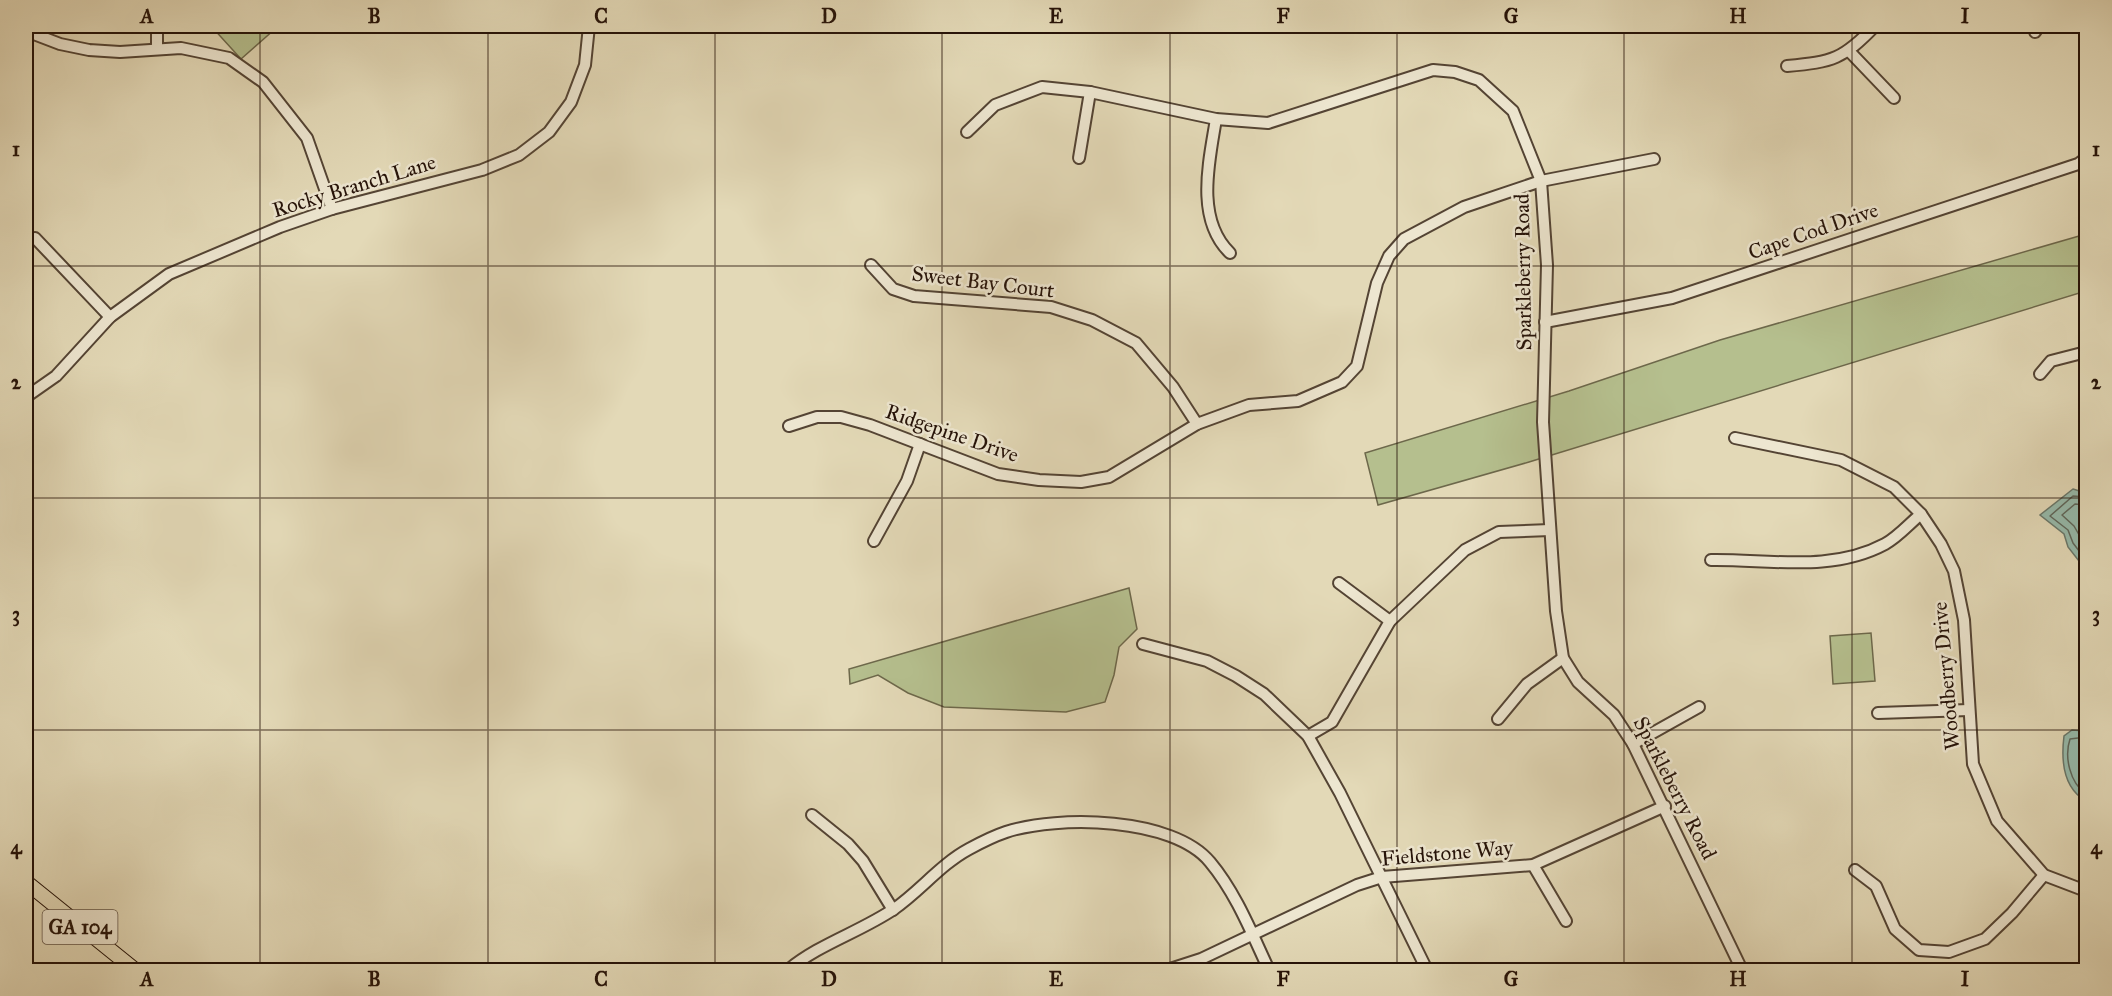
<svg xmlns="http://www.w3.org/2000/svg" width="2112" height="996" viewBox="0 0 2112 996" font-family="'IM FELL Great Primer',serif">
	<style>
		.green { fill: #b5bf8e; stroke: #6d684b; stroke-width: 1.5 }
		.water { fill: #96baab; stroke: #69776a; stroke-width: 1.5 }
		.lines { fill: none; stroke-linecap: round; stroke-linejoin: round }
		.shore { stroke: #5e665a; stroke-width: 1.5 }
		.minor-casing { stroke: #544434; stroke-width: 14 }
		.major-casing { stroke: #251208; stroke-width: 16 }
		.minor { stroke: #ede6d0; stroke-width: 10 }
		.major { stroke: #e3d9b7; stroke-width: 14 }
		.grid { fill: none; stroke: #251208; stroke-width: 1.5; stroke-opacity: 0.55 }
		.labels { text-anchor: middle; stroke-width: 5; stroke-linejoin: round; paint-order: stroke }
		.shield { fill: #ede6d0; stroke: #615244; stroke-width: 1.5 }
		.shield-label { font-size: 20px; font-weight: bold; fill: #251208 }
		.street-label { font-size: 21px; fill: #251208; stroke: #ede6d0 }
		.neatline { fill: none; stroke: #251208; stroke-width: 2 }
		.grid-label { font-size: 20px; text-anchor: middle; font-weight: bold; fill: #251208 }
	</style>
	<rect width="100%" height="100%" fill="#e3d9b7"/>
	<filter id="stains"><feTurbulence type="fractalNoise" baseFrequency=".00333" numOctaves="4"/><feColorMatrix values="0 0 0 0 .2 0 0 0 0 .09 0 0 0 0 .02 0 0 0 .5 -.17"/></filter>
	<radialGradient id="worn" r=".72"><stop offset=".6" stop-color="#630" stop-opacity="0"/><stop offset="1" stop-color="#630" stop-opacity=".3"/></radialGradient>
	<g class="green">
		<path d="M211,26H272L275,29L241,59Z"/>
		<path d="M2086,234V291L1529,462L1378,505L1365,453L1569,391L1720,340Z"/>
		<path d="M1129,588L1137,629L1119,647L1114,675L1105,702L1066,712L944,707L908,693L878,675L850,684L849,669Z"/>
		<path d="M1871,633L1875,681L1833,684L1830,636Z"/>
	</g>
	<g class="water">
		<path d="M2073,489L2086,493V570L2068,547L2064,534L2040,515Z"/>
		<path d="M2072,730L2086,731V801C2063,788 2061,760 2064,736Z"/>
	</g>
	<g class="lines">
		<g class="shore">
			<path d="M2086,497L2073,496L2050,516L2068,530L2073,543L2086,560"/>
			<path d="M2086,505L2075,504L2062,515L2074,526L2086,547"/>
			<path d="M2086,737L2070,739C2064,757 2070,783 2086,794"/>
		</g>
		<g class="minor-casing">
			<g id="minor">
				<path d="M157,26V49"/>
				<path d="M26,31L60,44L89,50L120,52L181,48L229,58L263,82L307,138L332,209"/>
				<path d="M2035,32L2039,26"/>
				<path d="M1850,52L1894,98"/>
				<path d="M1787,66C1833,62 1843,59 1875,26"/>
				<path d="M1216,119C1209,162 1195,219 1230,253"/>
				<path d="M967,132L995,105L1042,87L1090,92L1216,119L1268,123L1433,70L1455,72L1479,80L1513,111L1541,181L1547,265L1543,422L1556,611L1563,658L1578,682L1614,715L1633,744L1742,970"/>
				<path d="M1079,158L1090,92"/>
				<path d="M35,238L110,317"/>
				<path d="M871,265L893,289L914,296L1051,307L1092,320L1136,343L1173,387L1197,424"/>
				<path d="M1545,322L1672,298L2078,164L2086,158"/>
				<path d="M2040,374L2051,361L2086,352"/>
				<path d="M26,397L56,376L110,317L169,274L280,227L332,209L482,170L519,155L549,132L571,102L585,65L589,26"/>
				<path d="M789,426L817,417H841L870,425L998,474L1039,480L1081,482L1109,477L1197,424L1249,405L1298,401L1342,382L1357,366L1377,283L1389,256L1404,239L1464,207L1541,181L1654,159"/>
				<path d="M1735,438L1841,460L1894,487L1921,514L1941,544L1954,571L1964,620L1973,764L1997,821L2044,875L2086,891"/>
				<path d="M874,541L907,481L920,444"/>
				<path d="M1711,560C1768,559 1831,573 1885,544C1898,537 1909,524 1921,514"/>
				<path d="M1339,583L1390,621"/>
				<path d="M1143,644L1207,661L1236,676L1264,694L1308,736L1340,793L1426,968"/>
				<path d="M1878,713L1969,710"/>
				<path d="M1498,719L1527,684L1563,658"/>
				<path d="M1308,736L1332,722L1390,621L1465,550L1499,532L1550,530"/>
				<path d="M1633,744L1699,707"/>
				<path d="M812,815L848,844L863,861L893,910"/>
				<path d="M1533,865L1566,921"/>
				<path d="M1855,870L1876,886L1895,929L1919,950L1949,952L1985,939L2012,913L2044,875"/>
				<path d="M788,970C819,944 860,932 894,909C920,891 941,864 969,849C980,843 994,836 1006,832C1058,815 1173,817 1210,862C1236,893 1252,934 1269,970"/>
				<path d="M1167,970L1201,959L1357,885L1382,877L1533,865L1665,806"/>
			</g>
		</g>
		<g class="major-casing">
			<path id="major" d="M26,882L135,970"/>
		</g>
		<use href="#minor" class="minor"/>
		<use href="#major" class="major"/>
	</g>
	<path class="grid" d="M260,26V970M488,26V970M715,26V970M942,26V970M1170,26V970M1397,26V970M1624,26V970M1852,26V970M26,266H2086M26,498H2086M26,730H2086"/>
	<g class="labels">
		<rect class="shield" x="42.5" y="910" width="75" height="34" rx="4.5"/>
		<g class="shield-label">
			<text x="80" y="934">GA 104</text>
		</g>
		<g class="street-label">
			<text transform="translate(354 186) rotate(-17)" y="7">Rocky Branch Lane</text>
			<text transform="translate(1813 231) rotate(-19)" y="7">Cape Cod Drive</text>
			<text transform="translate(1523 272) rotate(-91)" y="7">Sparkleberry Road</text>
			<text transform="translate(983 282) rotate(7)" y="7">Sweet Bay Court</text>
			<text transform="translate(952 433) rotate(19)" y="7">Ridgepine Drive</text>
			<text transform="translate(1946 676) rotate(-95)" y="7">Woodberry Drive</text>
			<text transform="translate(1675 788) rotate(63)" y="7">Sparkleberry Road</text>
			<text transform="translate(1447 853) rotate(-5)" y="7">Fieldstone Way</text>
		</g>
	</g>
	<rect width="2112" height="996" fill="none" stroke="#e3d9b7" stroke-width="66"/>
	<rect x="33" y="33" width="2046" height="930" class="neatline"/>
	<g class="grid-label">
		<text x="147" y="23">A</text>
		<text x="374" y="23">B</text>
		<text x="601" y="23">C</text>
		<text x="829" y="23">D</text>
		<text x="1056" y="23">E</text>
		<text x="1283" y="23">F</text>
		<text x="1511" y="23">G</text>
		<text x="1738" y="23">H</text>
		<text x="1965" y="23">I</text>
		<text x="16" y="156">1</text>
		<text x="2096" y="156">1</text>
		<text x="16" y="389">2</text>
		<text x="2096" y="389">2</text>
		<text x="16" y="621">3</text>
		<text x="2096" y="621">3</text>
		<text x="16" y="854">4</text>
		<text x="2096" y="854">4</text>
		<text x="147" y="986">A</text>
		<text x="374" y="986">B</text>
		<text x="601" y="986">C</text>
		<text x="829" y="986">D</text>
		<text x="1056" y="986">E</text>
		<text x="1283" y="986">F</text>
		<text x="1511" y="986">G</text>
		<text x="1738" y="986">H</text>
		<text x="1965" y="986">I</text>
	</g>
	<rect width="100%" height="100%" filter="url(#stains)"/>
	<rect width="100%" height="100%" fill="url(#worn)"/>
</svg>
